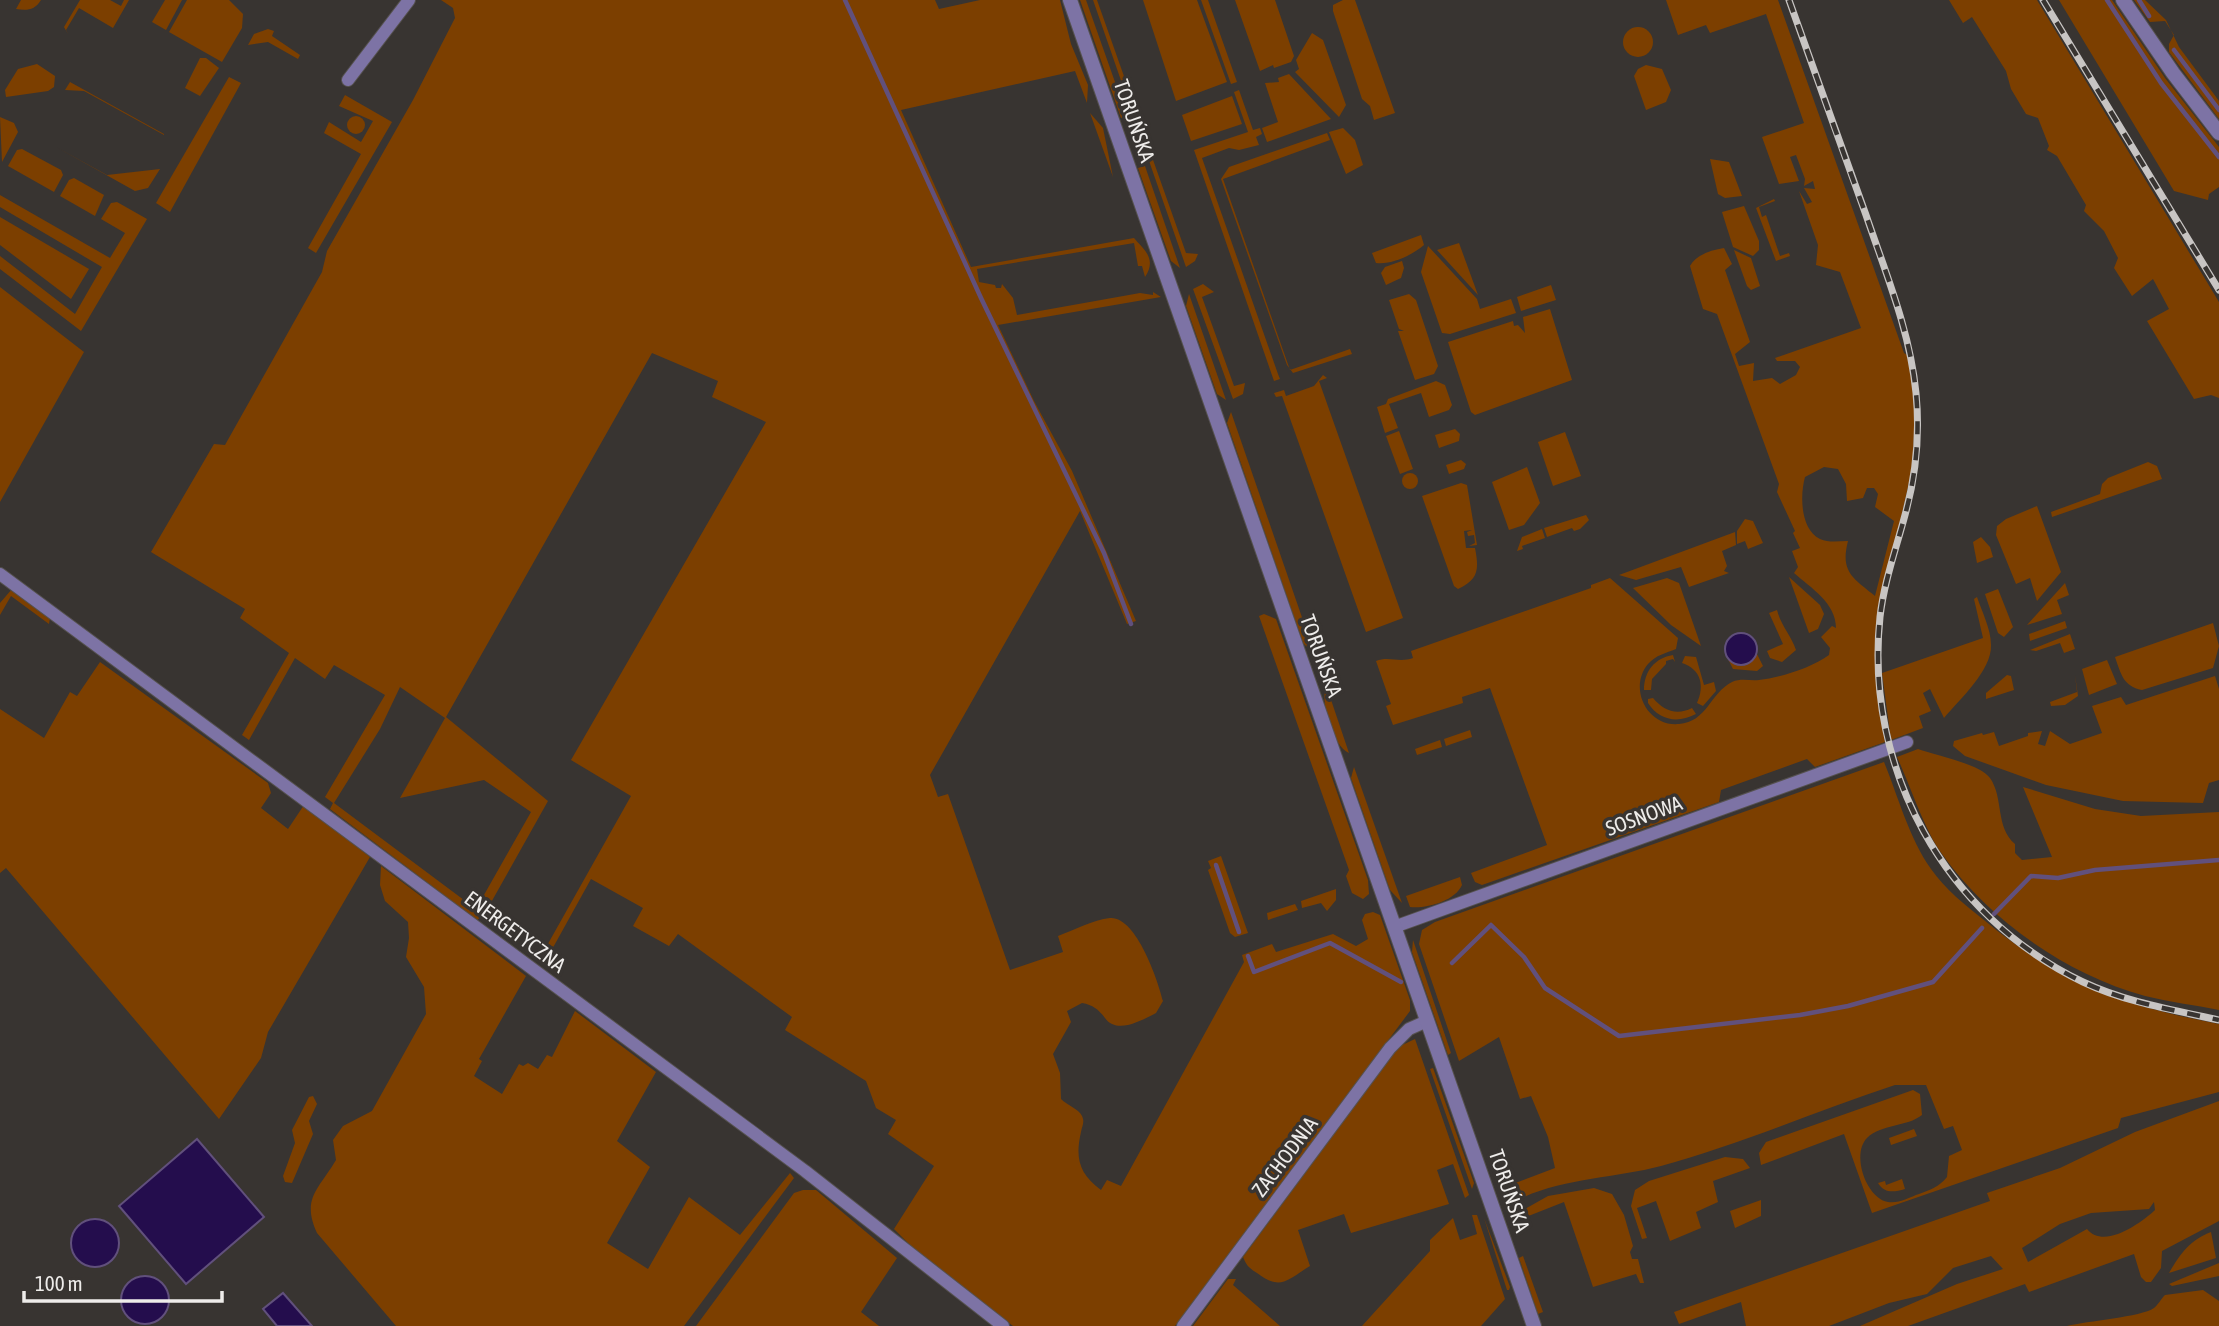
<svg xmlns="http://www.w3.org/2000/svg" width="2219" height="1326" viewBox="0 0 2219 1326" font-family="'Asap Condensed',sans-serif">
	<style>
		.green { fill: #7c3f00; fill-rule: evenodd }
		.water { fill: #240d4d; stroke: #61507c; stroke-width: 2 }
		.lines { fill: none; stroke-linecap: round; stroke-linejoin: round }
		.stream { stroke: #61507c; stroke-width: 4.5 }
		.minor-casing { stroke: #55514f; stroke-width: 14 }
		.tertiary-casing { stroke: #55514f; stroke-width: 16 }
		.minor { stroke: #7d73a5; stroke-width: 12 }
		.tertiary { stroke: #7d73a5; stroke-width: 14 }
		.rail-casing { stroke: #c8c5c3; stroke-width: 7 }
		.rail { stroke: #383431; stroke-width: 4.5; stroke-dasharray: 13; stroke-linecap: butt }
		.labels { text-anchor: middle; stroke-width: 7; stroke-linejoin: round; paint-order: stroke }
		.street-label { font-size: 21px; fill: #eeecea; stroke: #383431 }
	</style>
	<rect width="100%" height="100%" fill="#383431"/>
	<g class="green">
		<path d="M21,0H41C35,10 27,11 16,9Z"/>
		<path d="M80,0H110L121,6L124,0H129L113,28L79,8L66,30L68,34L64,27Z"/>
		<path d="M165,0H182L166,30L152,22Z"/>
		<path d="M187,0H229L243,14L242,28L222,62L169,32Z"/>
		<path d="M441,0H935L939,9L980,0H1060L1071,44L1088,85L1087,103L1075,71L901,110L971,267L1134,238C1142,248 1158,258 1145,277L1142,266H1138L1134,243L977,269L979,282L995,285L996,288H1001L1002,284L1013,298L1017,315L1140,293L1153,295V292L1161,297L998,325L1034,401L1072,471L1136,621L1127,624L1080,511L930,775L938,797L948,794L1010,970L1063,952L1058,936C1074,930 1093,920 1110,918C1136,916 1158,980 1163,1001L1156,1013C1142,1020 1117,1035 1105,1018C1098,1009 1093,1005 1082,1003L1067,1011L1071,1022L1053,1054L1060,1073L1061,1099C1067,1105 1079,1109 1082,1116C1085,1122 1082,1126 1081,1132C1075,1158 1079,1174 1101,1190L1107,1180L1121,1186L1244,962L1242,955L1272,944L1276,952L1333,934L1356,946L1368,939L1362,920L1365,914L1373,912L1380,915L1410,1000V1011L1175,1326H1013L914,1249L894,1229L934,1166L888,1134L896,1120L876,1108L866,1081L785,1030L792,1017L678,934L669,946L633,926L643,908L591,879L545,962L540,958L631,796L571,760L766,422L712,397L718,381L652,353L446,717L548,801L484,915L477,920L330,809L333,803L325,797L385,695L334,665L325,679L295,658L249,740L242,735L289,653L240,618L245,609L151,552L214,444L225,445L322,272L327,251L413,100L455,18L453,8ZM400,687L445,718L400,798L484,780L531,812L476,909L334,803L380,729Z"/>
		<path d="M1080,0H1086L1127,116L1121,118Z"/>
		<path d="M1093,0H1097L1137,113L1133,115Z"/>
		<path d="M1143,0H1197L1227,82L1176,101Z"/>
		<path d="M1201,0H1208L1237,82L1231,84Z"/>
		<path d="M1235,0H1275L1294,56L1291,62L1274,68L1273,65L1260,71Z"/>
		<path d="M1343,0H1355L1395,113L1374,120L1370,106L1362,99L1333,11V5Z"/>
		<path d="M1666,0H1778L1904,353L1909,356L1915,399L1913,465L1877,624V693L1885,742L1815,767L1807,759L1721,790L1719,802L1482,885L1475,882L1471,873L1547,845L1490,688L1462,697L1463,703L1393,725L1386,706L1391,704L1376,661C1389,656 1399,663 1413,658L1411,651L1591,588V585L1610,578L1678,638L1676,649C1666,653 1656,655 1648,664C1628,688 1647,727 1679,724C1707,722 1710,693 1732,682C1741,678 1750,681 1759,680C1782,677 1811,668 1829,655L1830,648L1821,637L1832,626L1836,628C1836,603 1811,588 1794,573L1798,567L1792,551L1800,548L1793,533L1795,531L1777,492L1779,484L1717,314L1703,309L1690,266C1696,255 1711,250 1724,248L1732,264L1725,270L1750,342L1735,354L1739,366L1754,363L1753,381L1772,378L1780,384L1796,375L1800,367L1795,361H1777L1775,358L1861,328L1840,272L1816,265L1818,245L1799,191L1807,204L1812,202L1804,188L1815,189L1813,181L1804,186L1805,179L1796,155L1790,157L1799,181L1779,184L1762,137L1804,123L1766,14L1710,33L1706,25L1678,35ZM1824,467L1838,469L1846,484L1847,501L1863,498L1867,488H1874L1878,494L1875,507L1894,521L1875,596C1853,578 1840,572 1848,541C1839,541 1829,543 1820,539C1800,529 1800,495 1805,477Z"/>
		<path d="M1949,0H2037L2219,302V398L2211,395L2194,399L2147,321L2169,309L2153,279L2132,296L2114,268L2118,258L2104,231L2084,211L2086,205L2057,156L2047,150L2049,146L2038,118L2026,114L2011,89L2006,71L1972,17L1963,23Z"/>
		<path d="M2059,0H2112L2165,78L2219,147V187L2209,194L2208,200L2174,191Z"/>
		<path d="M2134,0H2145L2166,20L2179,47L2219,101V119L2169,52V44L2174,35L2165,21L2150,22Z"/>
		<circle cx="1638" cy="42" r="15"/>
		<path d="M268,29L274,31L272,36L300,55L298,59L268,42L248,45L254,34Z"/>
		<path d="M1312,33L1323,40L1346,105L1339,117L1295,72L1299,69L1296,60Z"/>
		<path d="M200,58H206L219,68L200,96L185,88Z"/>
		<path d="M37,64L55,76L54,87L48,91L6,97L5,90L18,69Z"/>
		<path d="M1646,65L1662,69L1671,90L1666,102L1646,110L1634,76L1638,69Z"/>
		<path d="M1289,74L1331,119L1267,142L1262,128L1278,122L1265,83L1279,82L1278,78Z"/>
		<path d="M229,77L241,83L170,212L156,203Z"/>
		<path d="M70,82L164,134V135L84,91L65,90Z"/>
		<path d="M1239,90L1253,130L1260,128L1262,134L1256,137L1259,145L1239,150L1229,148L1202,158L1278,374L1280,379L1274,381L1194,150L1248,132L1234,92Z"/>
		<path d="M345,95L392,122L316,253L308,248L361,154L324,133L329,122L361,142L373,121L339,106Z"/>
		<path d="M1232,96L1242,124L1191,141L1182,115Z"/>
		<path d="M1090,113L1103,128L1113,177Z"/>
		<circle cx="356" cy="125" r="9"/>
		<path d="M0,117L14,123L18,132L2,162Z"/>
		<path d="M1343,128L1355,140L1363,165L1346,174L1329,132Z"/>
		<path d="M1327,133L1330,140L1223,179L1290,370L1350,349L1352,354L1293,373L1287,365L1221,179L1229,167Z"/>
		<path d="M56,147L107,175L160,169L148,188L135,191Z"/>
		<path d="M22,149L61,170L63,175L54,192L8,166L17,150Z"/>
		<path d="M1152,157L1186,253L1198,254L1195,261L1186,267L1148,158Z"/>
		<path d="M1710,159L1729,162L1742,196L1725,198L1718,194Z"/>
		<path d="M1145,166L1180,268L1171,261L1138,168Z"/>
		<path d="M74,178L104,195L95,216L60,196L69,180Z"/>
		<path d="M0,195L110,258L125,233L101,219L111,203L117,202L147,219L81,331L0,269V256L75,314L102,267L0,207Z"/>
		<path d="M1774,199L1775,201L1759,207L1762,217L1766,215L1780,256L1789,253L1790,256L1776,261L1756,208Z"/>
		<path d="M1744,206L1759,241V250L1753,256L1733,247L1722,212Z"/>
		<path d="M0,217L89,269L71,299L0,245Z"/>
		<path d="M1421,235L1424,245C1412,255 1392,265 1376,263L1372,253Z"/>
		<path d="M1459,243L1478,295L1437,250Z"/>
		<path d="M1428,246L1477,299L1480,309L1511,299L1516,313L1450,334L1442,333L1421,272Z"/>
		<path d="M1734,250L1751,258L1760,286L1751,290L1747,286Z"/>
		<path d="M1402,261L1404,268L1401,278L1386,285L1381,273L1385,267Z"/>
		<path d="M1203,284L1214,292L1202,297L1234,386L1245,383L1243,394L1233,399L1193,289Z"/>
		<path d="M1551,285L1556,300L1521,311L1517,297Z"/>
		<path d="M0,287L84,352L0,502Z"/>
		<path d="M1189,294L1226,400L1217,394L1186,306Z"/>
		<path d="M1409,294L1416,300L1438,366L1434,374L1415,380L1398,331H1404L1399,329L1389,300Z"/>
		<path d="M1550,309L1572,380L1475,415L1471,412L1448,342L1513,321L1514,326L1518,325L1525,333L1523,317Z"/>
		<path d="M1323,375L1327,378L1319,381L1403,618L1366,632L1282,396L1276,397L1274,393L1284,390L1286,396L1314,386Z"/>
		<path d="M1436,381L1445,385L1452,405L1449,410L1429,417L1421,393L1389,404L1398,428L1385,433L1377,407L1386,404L1388,399Z"/>
		<path d="M1231,412L1315,655L1303,643L1227,423Z"/>
		<path d="M1455,429L1460,434L1459,441L1439,448L1435,435Z"/>
		<path d="M1399,431L1413,469L1400,474L1386,436Z"/>
		<path d="M1565,432L1581,476L1553,486L1538,442Z"/>
		<path d="M1461,460L1466,464L1464,469L1449,474L1446,465Z"/>
		<path d="M2148,462L2157,466L2162,479L2052,517L2051,512L2100,494L2102,484L2108,478Z"/>
		<path d="M1527,467L1540,503L1524,525L1509,530L1492,482Z"/>
		<circle cx="1410" cy="481" r="8"/>
		<path d="M1461,483L1467,485L1477,545L1469,546L1475,543L1474,535L1468,536L1467,532L1472,530L1464,531L1466,548H1475C1479,569 1479,579 1458,589L1454,586L1422,496Z"/>
		<path d="M2037,506L2061,572L2037,601L2030,578L2016,584L1996,535L1997,526L2006,519Z"/>
		<path d="M1586,515L1589,520L1580,529L1574,531L1572,528L1547,537L1544,528Z"/>
		<path d="M1745,519L1753,521L1763,543L1748,549L1745,541L1737,544V531Z"/>
		<path d="M1542,529L1545,538L1522,546L1523,549L1517,551L1522,537Z"/>
		<path d="M1735,532L1736,545L1722,551L1727,566L1724,571L1729,573L1689,587L1681,567L1636,580L1619,575Z"/>
		<path d="M1981,537L1990,547L1993,557L1977,563L1973,542Z"/>
		<path d="M1789,577L1820,605L1824,614L1818,629L1809,633Z"/>
		<path d="M1667,578L1679,583L1701,646L1671,625L1633,588Z"/>
		<path d="M2065,583L2069,595L2057,600L2062,614L2027,625Z"/>
		<path d="M12,589L50,618L49,624L11,596L0,615V603Z"/>
		<path d="M1998,589L2013,627L2004,637L1998,633L1985,594Z"/>
		<path d="M1977,597C1982,612 1991,629 1991,645C1992,670 1960,699 1944,718L1930,689L1923,693L1931,711L1919,716L1923,728L1891,740L1882,673L1983,638L1974,599Z"/>
		<path d="M1777,610C1781,626 1791,635 1796,650L1782,662L1770,658L1767,651L1783,644L1769,613Z"/>
		<path d="M1264,614L1276,619L1368,880L1369,894L1363,899L1352,893L1346,876L1349,870L1259,616Z"/>
		<path d="M2065,621L2067,628L2030,641L2029,634Z"/>
		<path d="M2213,623L2219,646L2213,668L2142,690C2123,686 2121,674 2115,657Z"/>
		<path d="M2070,634L2075,649L2064,653L2060,643L2036,651L2030,650Z"/>
		<path d="M1756,652L1763,666L1757,671L1733,669L1728,659L1744,665Z"/>
		<path d="M1673,655L1675,662L1673,659L1666,661V664L1652,679L1651,690H1644C1644,671 1655,658 1673,655Z"/>
		<path d="M1685,656L1696,657L1704,685L1714,682L1716,691L1703,706L1697,703C1705,686 1701,669 1682,663Z"/>
		<path d="M2107,660L2117,684L2089,695L2082,669Z"/>
		<path d="M100,662L268,783L271,793L261,808L288,829L304,805L370,857L268,1032L261,1058L219,1119L6,868L0,873V709L44,738L70,692L77,696Z"/>
		<path d="M2007,675L2011,676L2014,690L1986,699V693Z"/>
		<path d="M2075,675L2078,696L2065,705L2051,706L2050,702L2077,692Z"/>
		<path d="M2215,676L2219,689V780L2209,783L2203,803L2123,801L2046,785L1965,756L1953,746L1954,741L1982,733L1983,735L1994,732L1999,746L2028,736V733L2042,731L2038,744L2045,746L2050,731L2070,744L2102,733L2092,706L2121,697L2126,705Z"/>
		<path d="M1326,685L1349,753C1332,746 1320,701 1326,685Z"/>
		<path d="M1653,698C1663,710 1676,716 1692,708L1696,714C1677,724 1659,720 1648,703V699Z"/>
		<path d="M1470,730L1472,737L1446,746L1444,739Z"/>
		<path d="M1440,740L1442,747L1417,755L1415,749Z"/>
		<path d="M1918,749C1935,755 1980,764 1990,778C2004,798 1995,827 2015,844V853L2022,860L2052,857L2023,787L2095,809L2141,816L2219,812V1010C2195,1005 2169,1002 2145,996C2066,974 1990,921 1942,854C1925,831 1910,785 1897,757Z"/>
		<path d="M1884,762C1898,796 1909,838 1931,869C1945,889 1965,905 1984,920C2063,985 2121,1005 2219,1024V1092L2121,1118L2118,1128L1872,1213L1844,1134L1761,1165L1759,1153L1766,1142L1913,1090L1920,1094L1922,1115C1907,1127 1881,1124 1867,1138C1851,1154 1866,1198 1888,1202C1898,1204 1910,1197 1919,1194C1930,1190 1939,1187 1947,1177L1949,1156L1962,1150L1953,1126L1944,1129L1926,1085H1895C1817,1111 1740,1144 1661,1166C1612,1179 1555,1178 1510,1204L1505,1187L1555,1168L1548,1137L1531,1096L1520,1099L1499,1037L1459,1061L1419,944L1422,930L1435,922Z"/>
		<path d="M1354,767L1402,903L1390,890L1351,778Z"/>
		<path d="M1221,856L1248,933L1235,937L1230,933L1208,870L1211,868L1208,861Z"/>
		<path d="M381,866L526,976L479,1059L482,1061L474,1076L502,1094L519,1064L523,1066L528,1063L538,1069L547,1055L552,1057L575,1011L656,1072L617,1141L650,1167L607,1243L648,1269L689,1197L740,1235L790,1173L794,1178L684,1326H396L317,1233C301,1198 319,1189 336,1160L333,1140L343,1126L372,1111L426,1014L424,987L406,957L409,938L408,922L385,901L380,885Z"/>
		<path d="M1460,877L1462,885C1455,901 1426,909 1410,907L1406,896Z"/>
		<path d="M1336,889V900L1327,911L1321,903L1302,908L1301,901Z"/>
		<path d="M1295,904L1298,910L1268,920L1267,913Z"/>
		<path d="M1413,940L1451,1053L1448,1055L1412,952Z"/>
		<path d="M1415,1039L1469,1195L1465,1198L1453,1164L1437,1170L1449,1204L1351,1233L1344,1214L1298,1230L1310,1266C1287,1280 1281,1291 1257,1273C1249,1268 1246,1265 1243,1257L1398,1047Z"/>
		<path d="M1433,1068L1474,1183L1472,1189L1430,1069Z"/>
		<path d="M313,1096L317,1104L309,1121L313,1134L292,1183L285,1182L283,1176L295,1143L292,1130L309,1097Z"/>
		<path d="M2219,1101V1221L2162,1251L2161,1268L2151,1282H2146L2141,1277L2134,1254L2029,1292L2025,1284L1908,1326H1860L1957,1284L2003,1269L1991,1256L1953,1268L1927,1294L1889,1303L1829,1326H1746L1741,1302L1679,1324L1674,1312L1990,1201L1987,1193L2060,1168L2135,1132ZM2154,1202L2155,1210C2141,1223 2104,1250 2087,1229L2028,1262L2022,1248L2060,1224L2091,1213L2149,1209Z"/>
		<path d="M1914,1129L1917,1136L1891,1145L1889,1138Z"/>
		<path d="M1725,1157L1743,1159L1750,1168L1713,1181L1718,1202L1696,1212L1701,1228L1670,1241L1656,1201L1637,1208L1647,1238L1642,1239L1631,1206L1635,1190L1649,1181Z"/>
		<path d="M1902,1179L1905,1189C1894,1192 1885,1194 1878,1183L1885,1181L1886,1185Z"/>
		<path d="M1594,1188L1612,1194L1624,1215L1633,1246L1630,1252L1632,1259H1638L1644,1283H1640L1636,1274L1593,1287L1564,1202L1516,1221L1514,1215L1548,1196Z"/>
		<path d="M803,1190H816L897,1258L861,1312L879,1326H696L794,1193Z"/>
		<path d="M1761,1200V1216L1735,1228L1730,1211Z"/>
		<path d="M1472,1215H1477L1505,1299L1481,1326H1362L1430,1251V1240L1453,1218L1460,1240L1477,1234Z"/>
		<path d="M1484,1218L1510,1287L1509,1290H1507Z"/>
		<path d="M2211,1232L2216,1258L2169,1273C2180,1254 2190,1240 2211,1232Z"/>
		<path d="M1523,1256L1543,1312L1538,1314L1519,1258Z"/>
		<path d="M2219,1263V1276L2172,1286L2169,1284Z"/>
		<path d="M1228,1279H1236L1233,1285L1280,1326H1193Z"/>
		<path d="M2203,1290L2219,1301V1326H2067C2087,1321 2141,1317 2154,1308C2158,1305 2161,1299 2165,1295Z"/>
	</g>
	<g class="water">
		<circle cx="1741" cy="649" r="16"/>
		<path d="M197,1139L264,1217L186,1284L119,1206Z"/>
		<circle cx="95" cy="1243" r="24"/>
		<circle cx="145" cy="1300" r="24"/>
		<path d="M283,1293L312,1326H277L263,1309Z"/>
	</g>
	<g class="lines">
		<g class="stream">
			<path d="M845,0L981,298L1104,553L1131,624"/>
			<path d="M2107,0L2161,83L2219,157"/>
			<path d="M2139,0L2149,16"/>
			<path d="M2174,50L2219,110"/>
			<path d="M1216,865L1239,932"/>
			<path d="M1994,914L2031,876L2058,878L2095,870L2219,860"/>
			<path d="M1248,956L1254,972L1330,943L1401,982"/>
			<path d="M1452,963L1491,925L1524,957L1545,988L1619,1036L1800,1015L1848,1006L1933,982L1982,928"/>
		</g>
		<g class="minor-casing">
			<g id="minor">
				<path d="M348,80L409,0"/>
				<path d="M0,574L805,1171L1003,1326"/>
				<path d="M1394,927L1907,742"/>
				<path d="M1183,1326L1390,1048L1409,1029L1427,1021"/>
			</g>
		</g>
		<g class="tertiary-casing">
			<g id="tertiary">
				<path d="M1070,0L1534,1326"/>
				<path d="M2123,0L2173,73L2219,133"/>
			</g>
		</g>
		<use href="#minor" class="minor"/>
		<use href="#tertiary" class="tertiary"/>
		<g class="rail-casing">
			<g id="rail">
				<path d="M1789,0C1815,72 1840,144 1866,215C1886,274 1910,331 1916,393C1920,434 1916,475 1905,515C1896,549 1884,582 1880,617C1864,769 1945,916 2083,982C2125,1002 2173,1010 2219,1020"/>
				<path d="M2043,0L2219,290"/>
			</g>
		</g>
		<use href="#rail" class="rail"/>
	</g>
	<g class="labels">
		<g class="street-label">
			<text transform="translate(1134 121) rotate(71)" y="7">TORUŃSKA</text>
			<text transform="translate(1321 656) rotate(70)" y="7">TORUŃSKA</text>
			<text transform="translate(1644 816) rotate(-20)" y="7">SOSNOWA</text>
			<text transform="translate(515 932) rotate(37)" y="7">ENERGETYCZNA</text>
			<text transform="translate(1285 1157) rotate(-53)" y="7">ZACHODNIA</text>
			<text transform="translate(1509 1191) rotate(71)" y="7">TORUŃSKA</text>
		</g>
	</g>
	<path d="M24 1291v10h198v-10" fill="none" stroke="#eeecea" stroke-width="3.5"/>
	<text x="35" y="1291" font-size="21" fill="#eeecea" stroke="#383431" stroke-width="5" paint-order="stroke">100 m</text>
</svg>
